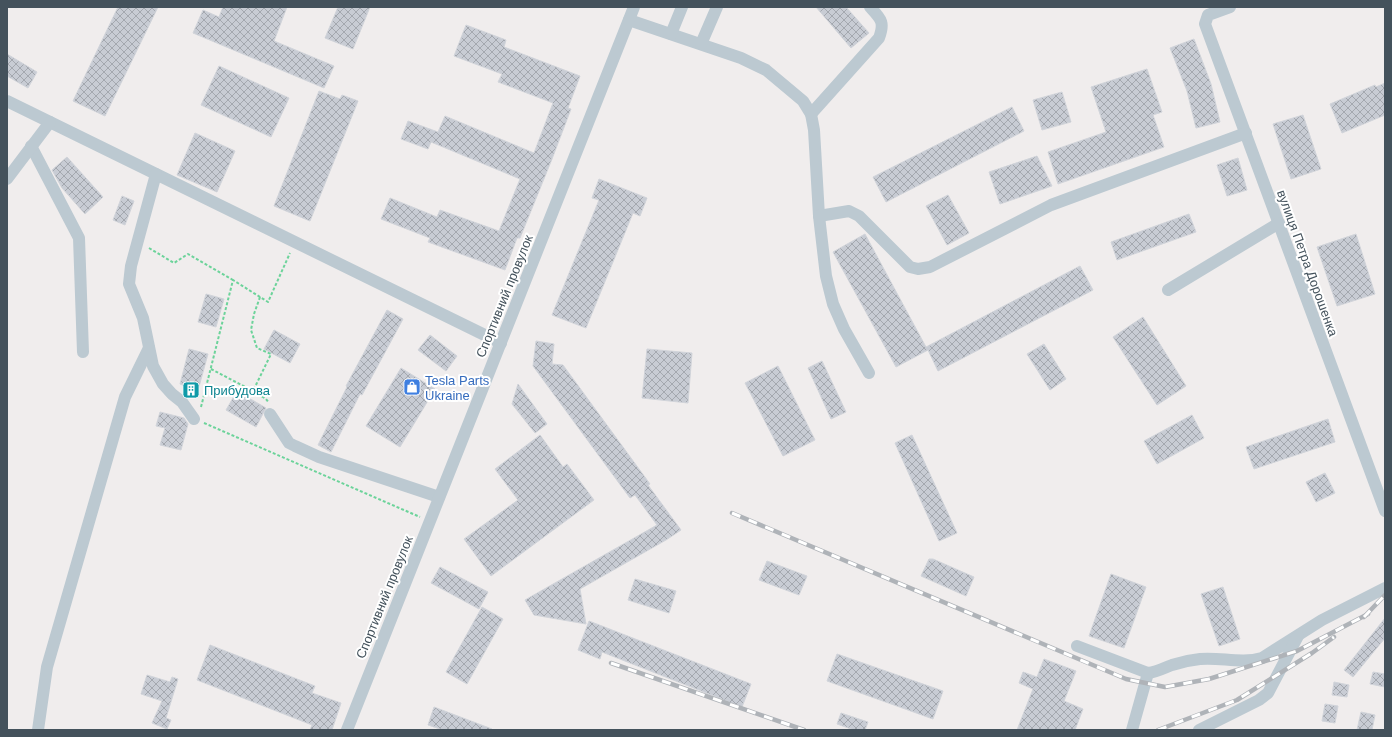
<svg xmlns="http://www.w3.org/2000/svg" width="1392" height="737" viewBox="0 0 1392 737" font-family="Arial,sans-serif">
	<style>
		.building { fill: url(#building-cross-hatch); stroke: #d1d4da }
		.lines { fill: none; stroke-linecap: round; stroke-linejoin: round }
		.path { stroke: #6cd39a; stroke-width: 2; stroke-dasharray: 3 2; stroke-linecap: butt }
		.minor { stroke: #bcc9d1; stroke-width: 12 }
		.rail-casing { stroke: #afb3b8; stroke-width: 4.5 }
		.rail { stroke: #fff; stroke-width: 3; stroke-dasharray: 9; stroke-linecap: butt }
		.labels { text-anchor: middle; stroke-width: 4; stroke-linejoin: round; paint-order: stroke }
		.street-label { font-size: 13px; fill: #44525c; stroke: #fff }
		.shop-label { font-size: 13px; fill: #366cbe; stroke: #fff; text-anchor: start }
		.culture-label { font-size: 13px; fill: #0d838f; stroke: #fff; text-anchor: start }
	</style>
	<defs>
		<pattern id="building-cross-hatch" width="8" height="8" patternUnits="userSpaceOnUse"><rect width="8" height="8" fill="#c8ccd4"/><path d="M0 0l8 8M0 8l8-8" fill="none" stroke="#a4a8af"/></pattern>
	</defs>
	<rect width="100%" height="100%" fill="#f0eded"/>
	<g class="building">
		<path d="M118,7H158L105,116L73,101Z"/>
		<path d="M223,7H287L274,41L334,66L324,88L193,33L203,10L219,17Z"/>
		<path d="M338,7H370L353,49L325,38Z"/>
		<path d="M816,7H846L869,33L851,48Z"/>
		<path d="M466,25L506,40L504,47L580,76L568,108L571,109L552,159L520,238H517L505,270L428,242L430,238L381,219L390,198L437,217L440,210L499,231L520,179L431,142L428,149L401,139L408,121L438,132L445,116L534,153L553,103L498,82L502,74L454,56Z"/>
		<path d="M1194,39L1211,84L1220,122L1196,128L1187,91L1170,48Z"/>
		<path d="M7,54L37,72L28,88L7,76Z"/>
		<path d="M219,66L289,98L271,137L201,105Z"/>
		<path d="M1147,69L1162,112L1153,115L1164,147L1058,184L1048,152L1106,132L1091,87Z"/>
		<path d="M1385,83V115L1342,133L1330,104L1375,85L1376,87Z"/>
		<path d="M319,91L340,99L342,95L358,101L310,221L274,206Z"/>
		<path d="M1062,92L1071,122L1042,130L1033,100Z"/>
		<path d="M1012,107L1024,131L886,202L873,177Z"/>
		<path d="M1303,115L1321,169L1291,179L1273,124Z"/>
		<path d="M195,133L235,151L217,192L177,175Z"/>
		<path d="M1037,156L1052,186L1000,204L989,172Z"/>
		<path d="M67,157L103,197L85,214L62,188L52,170Z"/>
		<path d="M1238,158L1247,190L1227,196L1217,165Z"/>
		<path d="M599,179L647,198L640,216L633,213L586,328L552,315L599,200L592,198Z"/>
		<path d="M948,195L969,233L947,245L926,206Z"/>
		<path d="M122,196L134,201L125,225L113,220Z"/>
		<path d="M1189,214L1196,232L1117,260L1111,242Z"/>
		<path d="M865,234L926,347L1080,266L1093,290L938,371L928,350L896,367L833,252Z"/>
		<path d="M1356,234L1375,294L1337,306L1317,247Z"/>
		<path d="M206,294L224,299L216,327L198,322Z"/>
		<path d="M387,310L403,319L362,395L360,394L331,452L318,445L347,387L346,386Z"/>
		<path d="M1143,317L1186,386L1157,405L1113,337Z"/>
		<path d="M274,330L300,344L290,363L264,349Z"/>
		<path d="M430,335L457,356L446,371L418,350Z"/>
		<path d="M536,341L554,344L552,364L563,365L650,484L648,485L681,530L666,540L580,589L586,624L534,615L525,600L657,525L635,495L630,498L533,366Z"/>
		<path d="M1044,344L1066,379L1050,390L1027,354Z"/>
		<path d="M189,349L208,354L197,394L184,391L185,386L180,384Z"/>
		<path d="M647,349L692,353L688,403L642,398Z"/>
		<path d="M822,361L846,412L831,419L808,368Z"/>
		<path d="M778,366L815,440L783,456L745,383Z"/>
		<path d="M401,368L435,389L400,447L366,426Z"/>
		<path d="M518,384L547,424L535,433L512,404Z"/>
		<path d="M237,391L266,408L256,427L226,410Z"/>
		<path d="M160,412L184,418L188,424L181,450L160,445L165,428L156,426Z"/>
		<path d="M1192,415L1204,438L1157,464L1144,441Z"/>
		<path d="M1328,419L1335,442L1254,469L1246,447Z"/>
		<path d="M540,435L563,467L567,464L594,500L491,576L464,539L518,500L495,469Z"/>
		<path d="M912,435L957,533L939,541L895,443Z"/>
		<path d="M1325,473L1335,493L1316,502L1306,482Z"/>
		<path d="M929,559H933L974,577L966,596L921,576Z"/>
		<path d="M767,561L807,576L799,595L759,580Z"/>
		<path d="M440,567L488,592L479,609L431,583Z"/>
		<path d="M1111,574L1146,587L1124,648L1089,636Z"/>
		<path d="M635,579L676,591L669,613L628,600Z"/>
		<path d="M1223,587L1240,639L1219,646L1201,594Z"/>
		<path d="M482,607L503,619L467,684L446,672Z"/>
		<path d="M1385,618V638L1353,677L1344,670Z"/>
		<path d="M589,621L751,684L742,707L602,652L600,659L578,650Z"/>
		<path d="M210,645L315,686L312,693L341,703L332,730H310L312,725L197,680Z"/>
		<path d="M837,654L943,691L933,719L827,681Z"/>
		<path d="M1044,659L1076,671L1064,701L1083,709L1075,730H1017L1033,689L1019,683L1023,672L1037,677Z"/>
		<path d="M1373,672L1385,674V687L1370,684Z"/>
		<path d="M147,675L170,682L172,677L178,679L166,718L171,720L167,729L152,723L162,701L141,694Z"/>
		<path d="M1334,682L1349,685L1347,697L1332,695Z"/>
		<path d="M1325,704L1338,706L1335,723L1322,721Z"/>
		<path d="M434,707L492,729V730H443L428,725Z"/>
		<path d="M1361,712L1375,715L1372,730H1357Z"/>
		<path d="M841,713L868,722L865,730H854L837,724Z"/>
	</g>
	<g class="lines">
		<g class="path">
			<path d="M149,248L174,263L188,254L233,280"/>
			<path d="M260,297L254,314L251,330L257,348L271,354L253,391L266,399L269,403"/>
			<path d="M211,369L253,391"/>
			<path d="M201,407L233,280L268,302L290,253"/>
			<path d="M204,423L420,517"/>
		</g>
		<g class="minor">
			<path d="M1230,7L1208,15L1205,24L1385,511"/>
			<path d="M629,20L741,58L766,70L803,101L811,114L814,130L819,216L826,276L833,304L844,329L869,373"/>
			<path d="M671,34L682,7"/>
			<path d="M701,44L717,7"/>
			<path d="M7,101L501,343"/>
			<path d="M811,114L879,38C885,22 881,19 870,7"/>
			<path d="M31,146L79,238L83,352"/>
			<path d="M156,174L131,266L129,284L143,318L153,366L163,384L172,394L182,402L194,419"/>
			<path d="M7,179L50,122"/>
			<path d="M819,216L849,211L859,216L910,267L918,269L930,267L1051,205L1246,133"/>
			<path d="M1168,290L1279,223"/>
			<path d="M270,414L289,443L295,446L319,457L439,497"/>
			<path d="M1077,646L1148,673C1157,672 1164,668 1172,665C1181,662 1190,660 1200,659C1221,657 1241,664 1262,658L1322,620L1385,588"/>
			<path d="M38,730L47,667L125,397L149,348"/>
			<path d="M347,730L634,7"/>
			<path d="M1132,730L1148,673"/>
			<path d="M1199,730L1259,700L1268,693L1298,636"/>
		</g>
		<g class="rail-casing">
			<g id="rail">
				<path d="M732,513L1126,679L1165,687L1209,679L1297,651L1368,614"/>
				<path d="M1364,617L1385,595"/>
				<path d="M611,663L804,730"/>
				<path d="M1158,730L1237,700L1312,653L1334,637"/>
			</g>
		</g>
		<use href="#rail" class="rail"/>
	</g>
	<defs>
		<g id="shop-square" transform="scale(0.9)"><rect x="-9" y="-9" width="18" height="18" rx="4" fill="#3f7fe0" stroke="#fff"/><path d="M-5-2.5h2.3a2.7 3.5 0 0 1 5.4 0H5L5.5 6h-11ZM-1.5-2.5h3a1.5 2.3 0 0 0-3 0Z" fill="#fff"/></g>
		<g id="building-square" transform="scale(0.9)"><rect x="-9" y="-9" width="18" height="18" rx="4" fill="#0f9aa8" stroke="#fff"/><path d="M-4-6H4V6H1V3H-1V6H-4ZM-2.5-4.3h1.7v1.8h-1.7ZM.8-4.3h1.7v1.8H.8ZM-2.5-1h1.7V.8h-1.7ZM.8-1h1.7V.8H.8Z" fill="#fff"/></g>
	</defs>
	<g fill-rule="evenodd">
		<use href="#shop-square" x="412" y="387"/>
		<use href="#building-square" x="191" y="390"/>
	</g>
	<g class="labels">
		<g class="street-label">
			<text transform="translate(1308 263) rotate(70)" y="5">вулиця Петра Дорошенка</text>
			<text transform="translate(504 296) rotate(-68)" y="5">Спортивний провулок</text>
			<text transform="translate(384 597) rotate(-68)" y="5">Спортивний провулок</text>
		</g>
		<g class="shop-label">
			<text x="425" y="385">Tesla Parts<tspan x="425" dy="15">Ukraine</tspan></text>
		</g>
		<g class="culture-label">
			<text x="204" y="395">Прибудова</text>
		</g>
	</g>
	<rect width="1392" height="737" fill="none" stroke="#44525c" stroke-width="16"/>
</svg>
